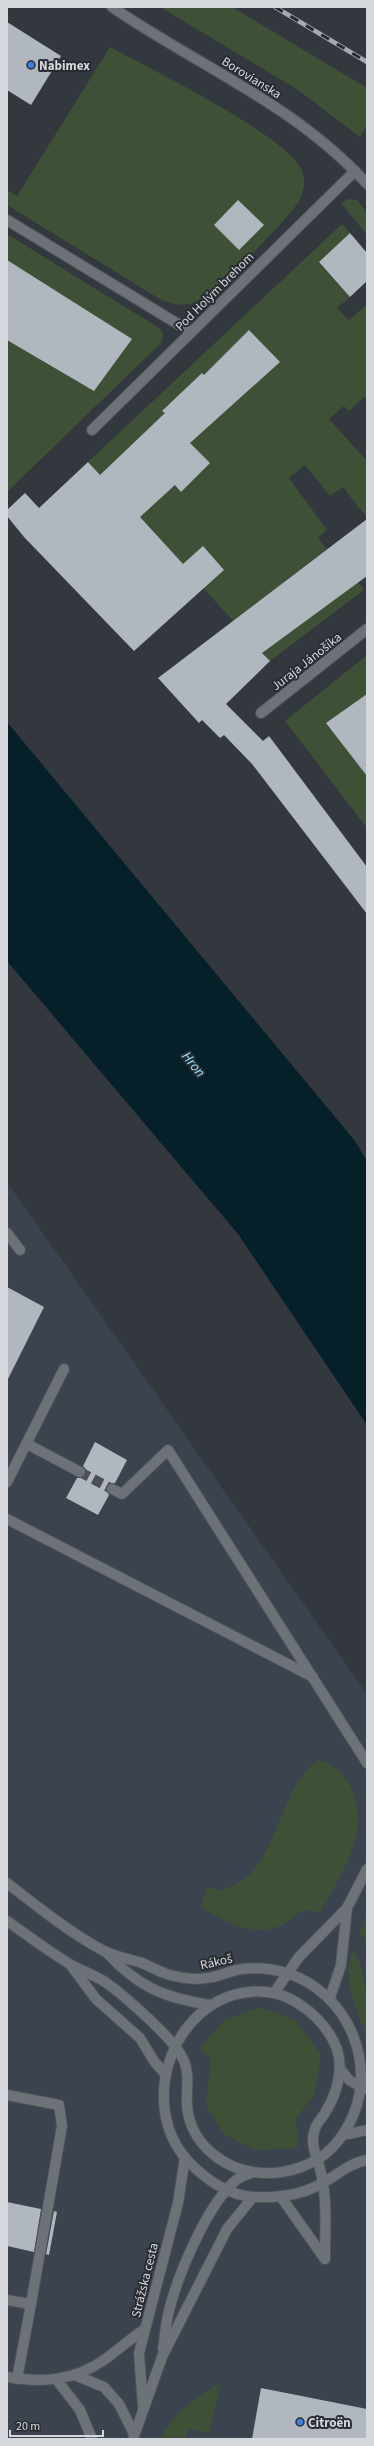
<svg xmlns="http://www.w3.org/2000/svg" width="374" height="2446" viewBox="0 0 374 2446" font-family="'Source Sans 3',sans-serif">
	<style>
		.built { fill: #3a434e }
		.green { fill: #3e5136 }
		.water { fill: #052028 }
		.building { fill: #b1b7bf }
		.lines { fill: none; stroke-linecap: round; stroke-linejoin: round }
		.minor-tunnel { stroke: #4b4f56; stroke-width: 10; stroke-dasharray: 10 5; stroke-linecap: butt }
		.minor-casing { stroke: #4e5358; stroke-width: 12 }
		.minor { stroke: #6d7279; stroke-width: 10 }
		.rail-casing { stroke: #a6a9ae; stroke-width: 4.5 }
		.rail { stroke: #292d33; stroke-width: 3; stroke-dasharray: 9; stroke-linecap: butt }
		.shop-dot { fill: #3f7fe0; stroke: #292d33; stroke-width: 1.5 }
		.labels { text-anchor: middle; stroke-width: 4; stroke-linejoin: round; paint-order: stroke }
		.poi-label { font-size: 13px; font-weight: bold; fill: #d5d8dc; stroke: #292d33; text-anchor: start }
		.street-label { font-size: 13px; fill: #d5d8dc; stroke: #292d33 }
		.water-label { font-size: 14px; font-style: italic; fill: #8ee0fd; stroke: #292d33 }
	</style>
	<rect width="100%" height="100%" fill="#33373e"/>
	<path class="built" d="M7,1182L367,1694V2439H7Z"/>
	<g class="green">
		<path d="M160,7H232L367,88V124L360,137L298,90Z"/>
		<path d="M110,47C147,67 290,137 302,171C306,181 304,192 299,201C289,219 211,298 193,303C180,307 169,303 158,298L7,205V190L17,196Z"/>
		<path d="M348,199L357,200L367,212V235L341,203Z"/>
		<path d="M342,224L350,233L319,263L350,297L337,308L349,320L367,304V401L364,397L349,411L344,406L329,419L367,461V518L343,487L330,496L305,465L289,478L327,530L318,538L327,549L254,605L278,639L358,582L364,590L270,661L88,462Z"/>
		<path d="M7,234L159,328C164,333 164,337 161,343L7,492Z"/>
		<path d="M367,655V828L285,721Z"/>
		<path d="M319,1760C334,1764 342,1771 349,1784C374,1829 341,1874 320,1913C295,1906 301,1915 284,1924C254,1939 226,1922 200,1907L208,1887C213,1888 219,1890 223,1890C227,1889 231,1886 235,1885C279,1864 279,1783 319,1760Z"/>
		<path d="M367,1915V1940L359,1934Z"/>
		<path d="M352,1949C368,1969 367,2009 367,2034C352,2001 344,1986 352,1949Z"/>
		<path d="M260,2007L296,2020L321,2055L315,2094L296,2118L298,2148L254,2150L224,2134L206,2105L211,2060L200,2047L225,2020Z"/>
		<path d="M221,2383L209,2433L188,2429L185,2439H161C173,2412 197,2397 221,2383Z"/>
	</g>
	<path class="water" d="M7,722L355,1141L367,1161V1425L238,1234L7,961Z"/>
	<g class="building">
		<path d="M7,22L61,56L31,105L7,90Z"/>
		<path d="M238,200L264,225L239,250L214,225Z"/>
		<path d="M350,233L367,253V281L350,297L319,262Z"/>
		<path d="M7,260L132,339L94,391L7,340Z"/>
		<path d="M249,330L280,362L190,443L210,463L181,492L175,485L140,517L183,564L203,546L224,570L134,651L24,537L7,516V510L25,493L39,508L88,462L100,475L165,413L162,411L202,373L204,375Z"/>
		<path d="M367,519V576L262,653L270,661L226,704L263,741L269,736L367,867V914L252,764L224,735L220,738L202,720L199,723L158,678Z"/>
		<path d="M367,694V776L326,723Z"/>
		<path d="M7,1287L44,1307L7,1381Z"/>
		<path d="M95,1442L127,1460L115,1483L106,1486V1490L109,1495L98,1515L66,1498L77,1478H81L86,1475V1469L83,1466Z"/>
		<path d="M7,2202L41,2209L34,2252L7,2246Z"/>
		<path d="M54,2211L57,2212L49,2255L46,2254Z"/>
		<path d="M261,2388L367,2409V2439H252Z"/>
	</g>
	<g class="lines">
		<path class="minor-tunnel" d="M80,1472L112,1489"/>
		<g class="minor-casing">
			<g id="minor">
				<path d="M112,7C198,66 296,105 367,184"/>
				<path d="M7,220L191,332"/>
				<path d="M92,430L355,171"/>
				<path d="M261,713L367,629"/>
				<path d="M7,1233L20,1250"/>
				<path d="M27,1444L80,1472"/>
				<path d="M7,1482L64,1369"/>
				<path d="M112,1489L122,1494L168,1450L367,1763"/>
				<path d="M7,1519L313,1677"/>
				<path d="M7,1883C38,1907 69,1932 104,1951C116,1957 130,1959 142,1963C152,1967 163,1974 174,1976C186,1979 201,1980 213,1977C223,1975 232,1970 242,1969C306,1961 361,2012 361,2077C361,2103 350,2129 332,2148C315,2165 288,2174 264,2173C226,2172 190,2145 187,2105C186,2090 190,2075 184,2061C177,2045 161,2031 149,2019C136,2007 122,1994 108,1984C96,1975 81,1971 68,1963C47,1950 27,1935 7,1921"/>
				<path d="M106,1952C138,1987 164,1998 211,2005"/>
				<path d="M72,1967L96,1999L140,2038L154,2061L166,2075"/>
				<path d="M274,1993L299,1957L347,1908L367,1869"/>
				<path d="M330,1998L341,1965L347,1908"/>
				<path d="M341,2070L349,2080L365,2089"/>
				<path d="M7,2095L59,2105L62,2126L31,2304"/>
				<path d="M343,2135L367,2130"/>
				<path d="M281,2197L325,2259"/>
				<path d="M325,2259C325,2228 328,2196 319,2165C315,2153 310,2141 315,2129C316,2124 322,2118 325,2113C337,2093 344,2072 337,2049C330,2031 318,2017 302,2006C287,1995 268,1990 249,1992C173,2000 136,2104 188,2161C205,2179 230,2197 256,2197C284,2198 307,2194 331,2178C343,2170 352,2163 367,2160"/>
				<path d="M7,2300L31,2304L17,2379"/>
				<path d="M163,2349C165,2335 166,2320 170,2307C179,2272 207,2207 233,2183C238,2177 245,2175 251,2173"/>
				<path d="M77,2376L104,2387L119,2404L134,2434"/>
				<path d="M7,2377C42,2383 74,2381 104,2360C118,2350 130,2339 145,2329"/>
				<path d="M56,2379L80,2410L92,2439"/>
				<path d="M143,2407L139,2353L178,2203L185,2157"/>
				<path d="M133,2439L162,2357L227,2229L253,2197"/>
			</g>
		</g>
		<use href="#minor" class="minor"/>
		<g class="rail-casing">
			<path id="rail" d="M275,7L367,62"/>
		</g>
		<use href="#rail" class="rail"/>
	</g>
	<g class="shop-dot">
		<circle cx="31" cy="65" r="4"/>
		<circle cx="300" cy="2422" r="4"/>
	</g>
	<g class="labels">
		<g class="poi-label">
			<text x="39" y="70">Nabimex</text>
			<text x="308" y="2427">Citroën</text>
		</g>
		<g class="street-label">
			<text transform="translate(252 77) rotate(32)" y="5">Borovianska</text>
			<text transform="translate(214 291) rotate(-45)" y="5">Pod Holým brehom</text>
			<text transform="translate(306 661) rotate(-38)" y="5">Juraja Jánošíka</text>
			<text transform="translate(216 1961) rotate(-13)" y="5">Rákoš</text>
			<text transform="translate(144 2280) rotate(-76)" y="5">Strážska cesta</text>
		</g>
		<g class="water-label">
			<text transform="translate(194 1064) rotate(51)" y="5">Hron</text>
		</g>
	</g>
	<rect width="374" height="2446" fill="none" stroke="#d5d8dc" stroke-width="16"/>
	<path d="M10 2430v6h93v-6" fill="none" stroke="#d5d8dc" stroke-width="2"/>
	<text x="16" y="2430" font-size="12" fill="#d5d8dc" stroke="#292d33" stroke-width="3" paint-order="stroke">20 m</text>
</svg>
